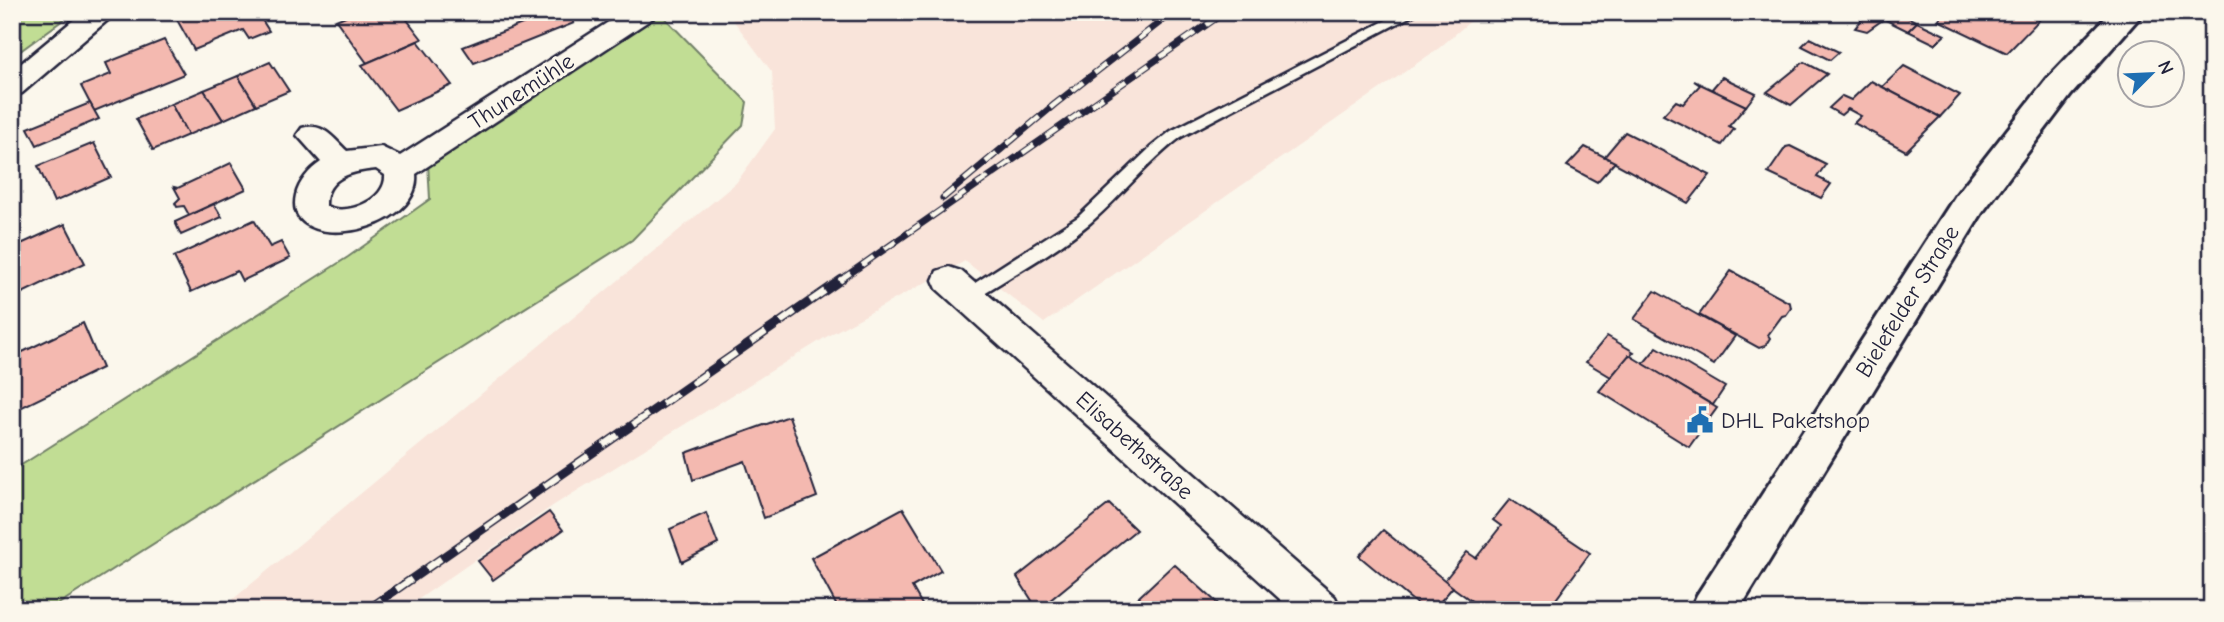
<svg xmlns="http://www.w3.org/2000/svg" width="2224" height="622" viewBox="0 0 2224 622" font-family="'Comic Neue',sans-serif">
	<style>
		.built { fill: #f9e4da }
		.green { fill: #c1dd94; stroke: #728068; stroke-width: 2 }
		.building { fill: #f4b9b0; stroke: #22223b; stroke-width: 2 }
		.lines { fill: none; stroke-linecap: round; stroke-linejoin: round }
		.lane-casing { stroke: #22223b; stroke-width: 5 }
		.street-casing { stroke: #22223b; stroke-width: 5 }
		.secondary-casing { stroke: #22223b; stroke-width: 6 }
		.lane { fill: #fbf7ec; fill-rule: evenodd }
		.street { fill: #fbf7ec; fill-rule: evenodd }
		.secondary { fill: #fbf7ec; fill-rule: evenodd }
		.rail-far1-casing { stroke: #22223b; stroke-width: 7 }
		.rail-casing { stroke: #22223b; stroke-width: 9 }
		.rail-far1 { stroke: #fbf7ec; stroke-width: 4.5; stroke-dasharray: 14; stroke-linecap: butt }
		.rail { stroke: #fbf7ec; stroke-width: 6; stroke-dasharray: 18; stroke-linecap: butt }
		.labels { text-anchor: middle; stroke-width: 6; stroke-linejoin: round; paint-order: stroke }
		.street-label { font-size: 23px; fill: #22223b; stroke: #fbf7ec }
		.poi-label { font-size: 23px; fill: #22223b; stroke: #fbf7ec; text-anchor: start }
	</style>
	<rect width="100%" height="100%" fill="#fbf7ec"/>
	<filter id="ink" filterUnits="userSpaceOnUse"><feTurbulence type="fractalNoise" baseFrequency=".0143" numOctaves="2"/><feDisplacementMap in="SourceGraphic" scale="14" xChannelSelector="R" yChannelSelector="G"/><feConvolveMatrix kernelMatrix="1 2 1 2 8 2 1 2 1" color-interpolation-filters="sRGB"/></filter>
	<g filter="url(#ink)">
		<path class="built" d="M727,12H1481L1439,48L1044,323L965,261L831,334L554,505L403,610H220L736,183L775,129L772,72Z"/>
		<g class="green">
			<path d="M12,12H74L12,57Z"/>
			<path d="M661,14L747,102L743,125L632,240L49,610H12V471L348,257L430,199L428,163Z"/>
		</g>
		<g class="building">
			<path d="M191,12H235L238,17L257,12L269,31L249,39L243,30L194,50L176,18Z"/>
			<path d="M355,12H401L422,39L367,63L336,20Z"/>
			<path d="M553,12H567L574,23L474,63L463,47Z"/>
			<path d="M1868,12H1898L1917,22L1908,31L1884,19L1867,31L1855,28Z"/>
			<path d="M1943,12H2047L2007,53L1938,20L1945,13Z"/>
			<path d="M1917,22L1945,35L1935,44L1908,31Z"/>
			<path d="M1810,38L1839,52L1830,60L1802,46Z"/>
			<path d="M164,40L184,74L94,111L81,86L111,74L106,63Z"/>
			<path d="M418,41L452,85L396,110L362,65Z"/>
			<path d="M270,62L289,91L256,105L238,76Z"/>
			<path d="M1804,62L1827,74L1791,105L1767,92Z"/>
			<path d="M1904,66L1960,95L1940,117L1882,87Z"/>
			<path d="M238,76L256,105L223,120L204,90Z"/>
			<path d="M1722,77L1756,93L1746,106L1711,90Z"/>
			<path d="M1694,81L1746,106L1729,126L1734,129L1722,145L1663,115L1676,101L1683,104L1700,85Z"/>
			<path d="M1871,81L1940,117L1906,151L1854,123L1861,116L1848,109L1841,115L1829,108L1842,96L1851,100Z"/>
			<path d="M204,90L223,120L188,135L171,104Z"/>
			<path d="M90,103L99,119L37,145L28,128Z"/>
			<path d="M171,104L188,135L153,150L136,119Z"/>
			<path d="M1625,132L1710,175L1688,203L1604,157Z"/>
			<path d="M94,143L111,177L54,202L38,166Z"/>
			<path d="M1790,146L1826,164L1817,177L1831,184L1821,198L1768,173L1786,147Z"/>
			<path d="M1585,147L1615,162L1597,182L1567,166Z"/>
			<path d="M231,163L246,189L189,215L184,206L177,207L175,203L180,198L174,187L178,188Z"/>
			<path d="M214,204L222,217L181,235L175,222Z"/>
			<path d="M254,220L270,247L281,242L290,258L242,281L237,271L191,292L174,257Z"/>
			<path d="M65,224L85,263L12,298V248Z"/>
			<path d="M1731,271L1790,303L1791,308L1786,315L1782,316L1768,335L1770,338L1765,346L1759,348L1699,315Z"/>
			<path d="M1655,291L1735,336L1714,365L1634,319Z"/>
			<path d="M83,323L102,368L12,412V357Z"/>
			<path d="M1607,336L1634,352L1611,377L1586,362Z"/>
			<path d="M1657,347L1725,387L1713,405L1643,364Z"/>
			<path d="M1629,355L1717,408L1689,447L1599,391Z"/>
			<path d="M789,416L817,497L764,518L745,461L693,480L686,453Z"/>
			<path d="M1510,499L1590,553L1548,610H1484L1444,581L1467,552L1476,558L1501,526L1493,520Z"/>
			<path d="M1109,504L1136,530L1038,610L1017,577Z"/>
			<path d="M903,508L941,571L912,587L925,610H839L811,558Z"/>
			<path d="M549,512L563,530L493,580L478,561Z"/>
			<path d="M706,513L718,544L682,562L670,529Z"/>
			<path d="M1383,530L1453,587L1433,610H1424L1359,556Z"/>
			<path d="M1174,564L1225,610H1125Z"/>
		</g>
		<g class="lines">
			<g class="lane-casing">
				<path id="lane" d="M1402,12H1419L1181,137C1147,162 1122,196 1090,223C1054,253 1012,275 973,300H961L959,296L961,292L1078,217L1150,148L1171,131Z"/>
			</g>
			<g class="street-casing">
				<g id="street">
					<path d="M83,12H117L22,93L12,96V71Z"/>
					<path d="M624,12H656L653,18L416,174C422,235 282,256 296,195C299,182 310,169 321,162L297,135L302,128C323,122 333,138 347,151L381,147L400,156ZM376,169L385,175C387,200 346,217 326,206C325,177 353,171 376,169Z"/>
					<path d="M949,267L961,271L1335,597L1341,610H1292L937,289L933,280L937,271Z"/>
				</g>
			</g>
			<g class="secondary-casing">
				<path id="secondary" d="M2111,12H2144L2071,95L1982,213L1739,610H1690L1697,595L1956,195L2047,79Z"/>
			</g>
			<use href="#lane" class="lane"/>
			<use href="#street" class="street"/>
			<use href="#secondary" class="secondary"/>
			<g class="rail-far1-casing">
				<g id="rail-far1">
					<path d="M943,198L1055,104L1173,12"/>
					<path d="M839,281L1225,12"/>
				</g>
			</g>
			<g class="rail-casing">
				<path id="rail" d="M367,610L842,279"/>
			</g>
			<use href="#rail-far1" class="rail-far1"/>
			<use href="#rail" class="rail"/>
		</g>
	</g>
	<defs>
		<g id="civic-bare" transform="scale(2.1)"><path d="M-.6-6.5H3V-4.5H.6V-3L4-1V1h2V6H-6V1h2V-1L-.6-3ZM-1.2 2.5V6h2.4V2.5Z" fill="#1f6fb2" stroke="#fbf7ec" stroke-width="2.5" paint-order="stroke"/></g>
	</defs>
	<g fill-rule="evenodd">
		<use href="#civic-bare" x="1700" y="420"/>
	</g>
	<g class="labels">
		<g class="street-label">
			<text transform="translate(521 91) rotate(-33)" y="8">Thunemühle</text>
			<text transform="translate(1907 301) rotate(-58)" y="8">Bielefelder Straße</text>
			<text transform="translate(1135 445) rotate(42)" y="8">Elisabethstraße</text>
		</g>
		<g class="poi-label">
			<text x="1721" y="428">DHL Paketshop</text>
		</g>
	</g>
	<rect width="2224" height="622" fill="none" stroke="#fbf7ec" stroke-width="42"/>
	<rect x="21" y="21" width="2182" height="580" fill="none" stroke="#22223b" stroke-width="2.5" filter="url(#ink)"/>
	<g transform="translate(2151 74) rotate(66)"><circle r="33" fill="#fbf7ec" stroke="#a4a2a5" stroke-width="2"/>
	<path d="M0-5L12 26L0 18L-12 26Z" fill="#1f6fb2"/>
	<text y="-10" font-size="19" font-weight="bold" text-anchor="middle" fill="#22223b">N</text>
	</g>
</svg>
